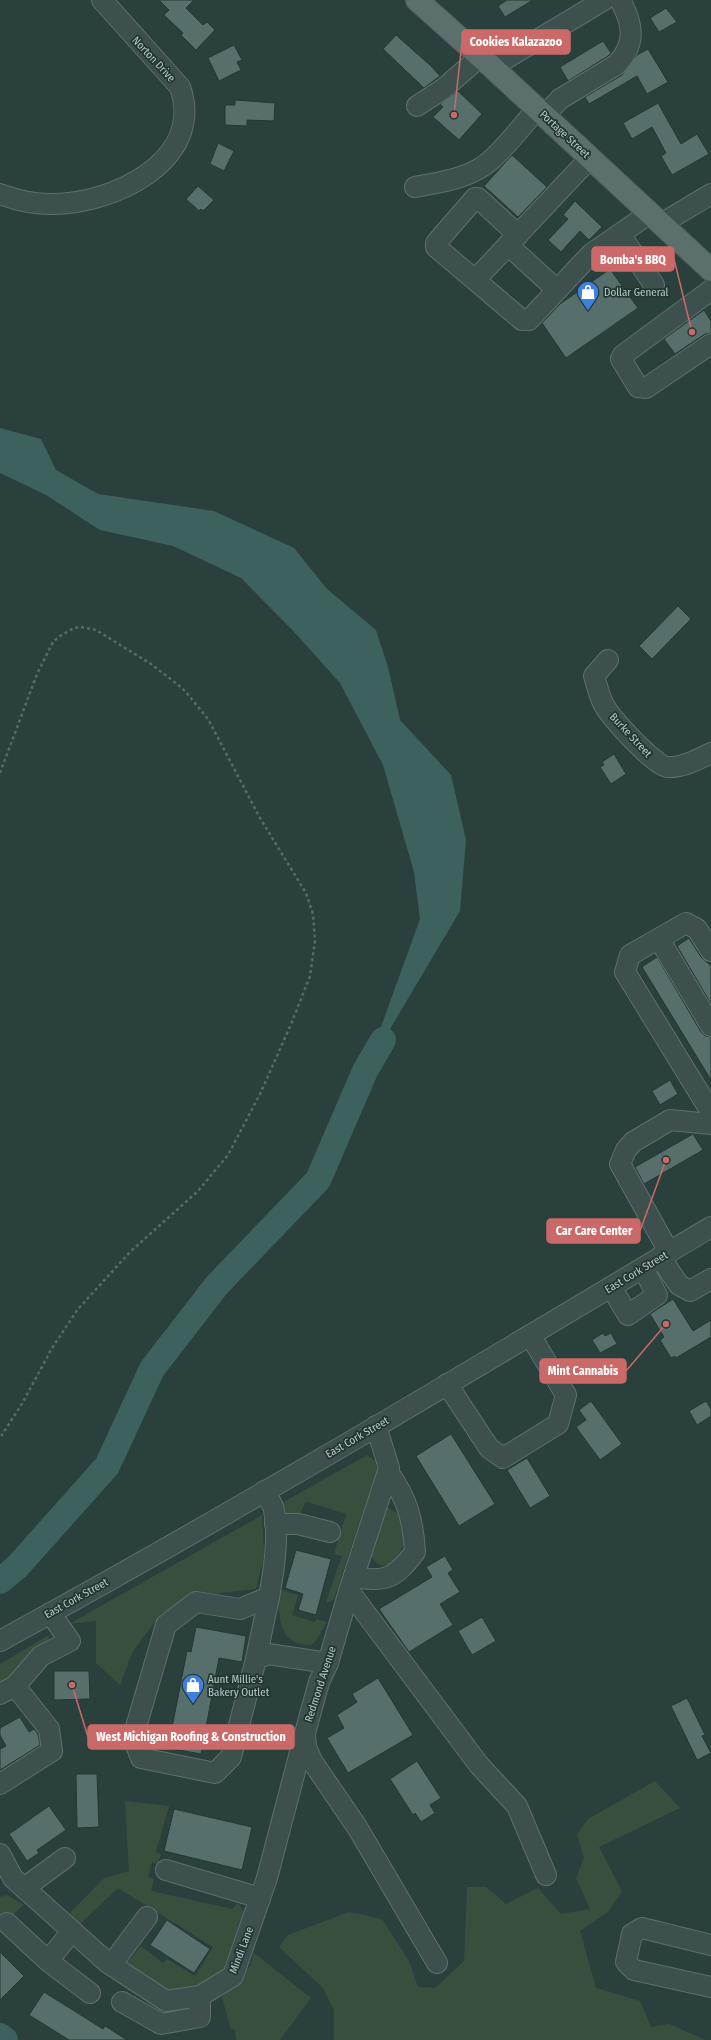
<svg xmlns="http://www.w3.org/2000/svg" width="711" height="2040" viewBox="0 0 711 2040" font-family="'Fira Sans Condensed',sans-serif">
	<style>
		.green { fill: #394f3e }
		.water { fill: #3d625e }
		.lines { fill: none; stroke-linecap: round; stroke-linejoin: round }
		.river { stroke: #3d625e; stroke-width: 26 }
		.building { fill: #576f6c; stroke: #243735 }
		.minor-casing { stroke: #5e706e; stroke-width: 22 }
		.major-casing { stroke: #4a5c5a; stroke-width: 24 }
		.path { stroke: #576b60; stroke-width: 2.5; stroke-dasharray: 3 3; stroke-linecap: butt }
		.minor { stroke: #3d504e; stroke-width: 20 }
		.major { stroke: #5b6f6d; stroke-width: 22 }
		.labels { text-anchor: middle; stroke-width: 3.5; stroke-linejoin: round; paint-order: stroke }
		.street-label { font-size: 11px; fill: #bacac8; stroke: #223533 }
		.poi-label { font-size: 11px; fill: #bacac8; stroke: #223533; text-anchor: start }
		.leader { fill: none; stroke: #cb6968; stroke-width: 1.5 }
		.callout-dot { fill: #cb6968; stroke: #223533; stroke-width: 1.5 }
		.callout { fill: #cb6968; stroke: #cb6968; stroke-width: 1.5 }
		.callout-label { font-size: 12px; text-anchor: middle; font-weight: bold; fill: #fff }
	</style>
	<rect width="100%" height="100%" fill="#29403d"/>
	<g class="green">
		<path d="M367,1455L375,1461L377,1469L334,1599L329,1602H326L342,1556L334,1554L346,1514L308,1502H305L300,1514L286,1513L280,1504Z"/>
		<path d="M385,1505L401,1516C402,1524 405,1533 404,1542C404,1547 400,1552 397,1556C386,1571 376,1568 369,1552Z"/>
		<path d="M262,1515L264,1556L256,1589L194,1596L161,1614L133,1651L120,1685L96,1663V1621L69,1624Z"/>
		<path d="M278,1589L298,1595L292,1615L315,1622L316,1619L327,1622L315,1642L311,1645C287,1644 281,1633 279,1611C278,1602 277,1597 278,1589Z"/>
		<path d="M49,1635L48,1645L0,1684V1664Z"/>
		<path d="M655,1781L680,1808L599,1847L622,1891L608,1912L580,1931L596,1988L640,2001L651,2027L669,2024L706,2040H334V2010L323,1988L279,1947L288,1935L349,1912L382,1919L409,1961L418,1987L435,1988L464,1961L467,1887H486L506,1904L538,1888L561,1914L590,1909L576,1878L584,1858L577,1834L588,1819Z"/>
		<path d="M125,1801L169,1806L156,1852L161,1854L158,1864L152,1862L148,1877L154,1879L151,1891L232,1909L238,1903L246,1915L225,1968L197,1989L167,1991L125,1965L141,1946L163,1963L167,1959L195,1976L213,1947L118,1888L77,1927L66,1917L104,1878L129,1871Z"/>
		<path d="M7,1895L24,1905L0,1926V1897Z"/>
		<path d="M254,1953L311,1998L280,2040H236L235,2029L231,2030L222,1997L250,1966Z"/>
	</g>
	<path class="water" d="M0,428L41,439L56,470L98,494L214,511L294,548L327,589L376,630L388,667L400,720L451,775L466,840L460,911L365,1071L420,919L414,872L383,765L340,683L297,635L241,578L173,546L100,530L46,495L0,473Z"/>
	<g class="lines">
		<g class="river">
			<path d="M0,1581L17,1567L107,1466L152,1369L217,1285L318,1180L365,1071L383,1040"/>
			<path d="M0,2036L5,2040"/>
		</g>
	</g>
	<g class="building">
		<path d="M159,0H194L186,8L203,25L207,22L215,30L196,50L181,35L183,33L164,15L169,10Z"/>
		<path d="M507,0H533L505,17L498,6Z"/>
		<path d="M666,8L677,22L659,32L650,18Z"/>
		<path d="M396,35L431,66L440,76L424,88L383,49Z"/>
		<path d="M603,41L611,53L608,56L568,81L560,67Z"/>
		<path d="M234,45L242,60L237,62L241,70L219,81L208,58Z"/>
		<path d="M648,49L668,82L647,94L637,76L589,104L585,97L622,75L637,55Z"/>
		<path d="M458,91L482,114L459,140L433,117L443,107L440,104Z"/>
		<path d="M235,100L275,103L274,121L247,120V126L225,125V105H235Z"/>
		<path d="M658,103L681,144L697,134L709,154L672,175L661,156L666,153L652,127L632,139L623,123Z"/>
		<path d="M218,143L234,151L224,171L210,164Z"/>
		<path d="M512,155L547,187L518,217L484,186Z"/>
		<path d="M198,186L214,200L203,211L201,209L199,211L186,199Z"/>
		<path d="M575,201L602,227L589,240L580,231L561,252L548,240L568,219L563,215Z"/>
		<path d="M610,269L638,308L566,358L542,323L560,304Z"/>
		<path d="M704,310L711,321V333L705,334L675,354L664,339Z"/>
		<path d="M678,606L691,619L652,659L639,646Z"/>
		<path d="M614,754L626,774L611,784L600,767L604,765L602,762Z"/>
		<path d="M689,938L701,957L711,966V1004L677,946Z"/>
		<path d="M657,957L701,1032L705,1036L711,1037V1080L642,967Z"/>
		<path d="M670,1080L678,1094L660,1105L652,1091Z"/>
		<path d="M693,1134L703,1150L644,1184L635,1167Z"/>
		<path d="M673,1299L693,1331L711,1320V1337L676,1358L675,1356L671,1358L660,1340L664,1337L650,1314Z"/>
		<path d="M603,1333L605,1336L611,1333L617,1344L600,1353L592,1340Z"/>
		<path d="M591,1401L622,1444L600,1460L576,1427L586,1420L579,1410Z"/>
		<path d="M706,1401L711,1409V1416L697,1425L689,1411Z"/>
		<path d="M451,1434L495,1504L459,1526L416,1456Z"/>
		<path d="M527,1458L550,1496L530,1508L507,1470Z"/>
		<path d="M296,1550L331,1559L316,1615L298,1610L303,1594L285,1588Z"/>
		<path d="M445,1556L453,1570L448,1573L460,1592L440,1604L453,1625L409,1652L379,1609L432,1577L426,1567Z"/>
		<path d="M482,1617L496,1641L472,1655L458,1631Z"/>
		<path d="M196,1627L246,1636L242,1662L219,1658L201,1754L168,1748L187,1651L191,1652Z"/>
		<path d="M54,1671H89L90,1699L54,1700Z"/>
		<path d="M378,1678L413,1735L348,1773L327,1738L344,1728L337,1715L357,1702L352,1694Z"/>
		<path d="M687,1698L705,1735L702,1736L711,1753L697,1760L671,1706Z"/>
		<path d="M20,1717L29,1732L34,1729L38,1734L40,1745L0,1770V1749L6,1746L0,1735V1728Z"/>
		<path d="M417,1761L441,1798L430,1805L435,1813L421,1822L415,1813L413,1815L390,1779Z"/>
		<path d="M76,1774H97L99,1827L77,1828Z"/>
		<path d="M49,1806L66,1830L37,1850L39,1853L27,1861L9,1834Z"/>
		<path d="M174,1809L252,1827L242,1870L164,1851Z"/>
		<path d="M167,1920L210,1949L194,1973L150,1945Z"/>
		<path d="M0,1952L24,1976L0,2000Z"/>
		<path d="M44,1992L103,2029L105,2026L127,2040H69L29,2015Z"/>
	</g>
	<g class="lines">
		<g class="minor-casing">
			<g id="minor">
				<path d="M492,67L604,0"/>
				<path d="M417,106L443,89L481,56"/>
				<path d="M545,115L560,99L616,65C637,44 633,23 620,0"/>
				<path d="M590,158L475,280L522,320H529L591,254L650,213"/>
				<path d="M415,187C440,182 469,179 490,161C507,146 522,126 537,109"/>
				<path d="M0,194C16,200 33,204 51,204C111,205 206,161 180,87L102,0"/>
				<path d="M661,224L711,194"/>
				<path d="M620,234L654,285"/>
				<path d="M508,245L557,290"/>
				<path d="M475,280L436,247V243L475,198H478L518,235"/>
				<path d="M711,290L623,355L621,359L638,387L646,388L711,344"/>
				<path d="M608,660L594,676C597,685 599,696 604,705C611,718 654,765 667,767C682,768 699,759 711,753"/>
				<path d="M659,939L711,1026"/>
				<path d="M711,951L697,929L686,923L630,955L625,972L711,1112"/>
				<path d="M669,1252L620,1164L626,1150L633,1142L670,1120L711,1124"/>
				<path d="M660,1257L679,1285L690,1291L711,1279"/>
				<path d="M611,1287L628,1315L657,1295L643,1268"/>
				<path d="M447,1384L489,1448L503,1458L558,1424L566,1395L530,1335"/>
				<path d="M376,1426L389,1468L349,1591L328,1663L319,1682L305,1733L306,1747L312,1761L357,1827L437,1963"/>
				<path d="M264,1491C267,1497 273,1504 274,1510C279,1539 274,1569 269,1597L240,1609L196,1602L166,1625L133,1737L141,1758L215,1773L231,1757L256,1659L268,1654L328,1663"/>
				<path d="M275,1524H298L330,1532"/>
				<path d="M354,1577C386,1583 395,1578 415,1552C413,1519 407,1498 388,1472"/>
				<path d="M349,1591L479,1765L517,1806L546,1875"/>
				<path d="M0,1641C241,1509 476,1368 711,1227"/>
				<path d="M256,1659L269,1597"/>
				<path d="M0,1694L15,1686L41,1656L70,1641L50,1613"/>
				<path d="M0,1784L52,1751L49,1729L15,1686"/>
				<path d="M0,1854L13,1878L108,1963L166,2001L200,1996L233,1976L267,1878L304,1737"/>
				<path d="M166,1870L260,1898"/>
				<path d="M24,1888L65,1858"/>
				<path d="M7,1923L48,1961L90,1993"/>
				<path d="M711,1945L642,1928L632,1934L626,1962L634,1970L711,1987"/>
				<path d="M48,1961L72,1931"/>
				<path d="M111,1965L147,1917"/>
				<path d="M122,2002L161,2024L200,2017V1996"/>
			</g>
		</g>
		<g class="major-casing">
			<path id="major" d="M417,0L492,67L711,270"/>
		</g>
		<path class="path" d="M0,773L37,674L53,642L60,636L74,628L81,627L96,630L151,664L177,684L185,691L208,719L260,818L306,893L313,914L315,941L310,976L292,1022L260,1094L228,1155L198,1191L130,1252L78,1309L52,1348L23,1402L0,1438"/>
		<use href="#minor" class="minor"/>
		<use href="#major" class="major"/>
	</g>
	<defs>
		<g id="shop-pin" transform="scale(1.15)"><path d="M0 17L-7.5 6A9.5 9.5 0 1 1 7.5 6Z" fill="#3f7fe0" stroke="#223533"/><path d="M-5-2.5h2.3a2.7 3.5 0 0 1 5.4 0H5L5.5 6h-11ZM-1.5-2.5h3a1.5 2.3 0 0 0-3 0Z" fill="#fff"/></g>
	</defs>
	<g fill-rule="evenodd">
		<use href="#shop-pin" x="588" y="292"/>
		<use href="#shop-pin" x="193" y="1685"/>
	</g>
	<g class="labels">
		<g class="street-label">
			<text transform="translate(154 59) rotate(47)" y="4">Norton Drive</text>
			<text transform="translate(565 134) rotate(43)" y="4">Portage Street</text>
			<text transform="translate(631 735) rotate(47)" y="4">Burke Street</text>
			<text transform="translate(636 1272) rotate(-31)" y="4">East Cork Street</text>
			<text transform="translate(357 1437) rotate(-30)" y="4">East Cork Street</text>
			<text transform="translate(76 1598) rotate(-29)" y="4">East Cork Street</text>
			<text transform="translate(320 1684) rotate(-72)" y="4">Redmond Avenue</text>
			<text transform="translate(241 1950) rotate(-69)" y="4">Mindi Lane</text>
		</g>
		<g class="poi-label">
			<text x="604" y="296">Dollar General</text>
			<text x="208" y="1683">Aunt Millie's<tspan x="208" dy="13">Bakery Outlet</tspan></text>
		</g>
	</g>
	<path class="leader" d="M454 115L462 42M692 332L674 259M666 1160L640 1231M666 1324L626 1371M72 1685L88 1737"/>
	<g class="callout-dot">
		<circle cx="454" cy="115" r="4"/>
		<circle cx="692" cy="332" r="4"/>
		<circle cx="666" cy="1160" r="4"/>
		<circle cx="666" cy="1324" r="4"/>
		<circle cx="72" cy="1685" r="4"/>
	</g>
	<g class="callout">
		<rect x="462" y="30" width="108" height="24" rx="4"/>
		<rect x="592" y="247" width="82" height="24" rx="4"/>
		<rect x="547" y="1219" width="93" height="24" rx="4"/>
		<rect x="540" y="1359" width="86" height="24" rx="4"/>
		<rect x="88" y="1725" width="206" height="24" rx="4"/>
	</g>
	<g class="callout-label">
		<text x="516" y="46">Cookies Kalazazoo</text>
		<text x="633" y="264">Bomba's BBQ</text>
		<text x="594" y="1235">Car Care Center</text>
		<text x="583" y="1375">Mint Cannabis</text>
		<text x="191" y="1741">West Michigan Roofing &amp; Construction</text>
	</g>
</svg>
